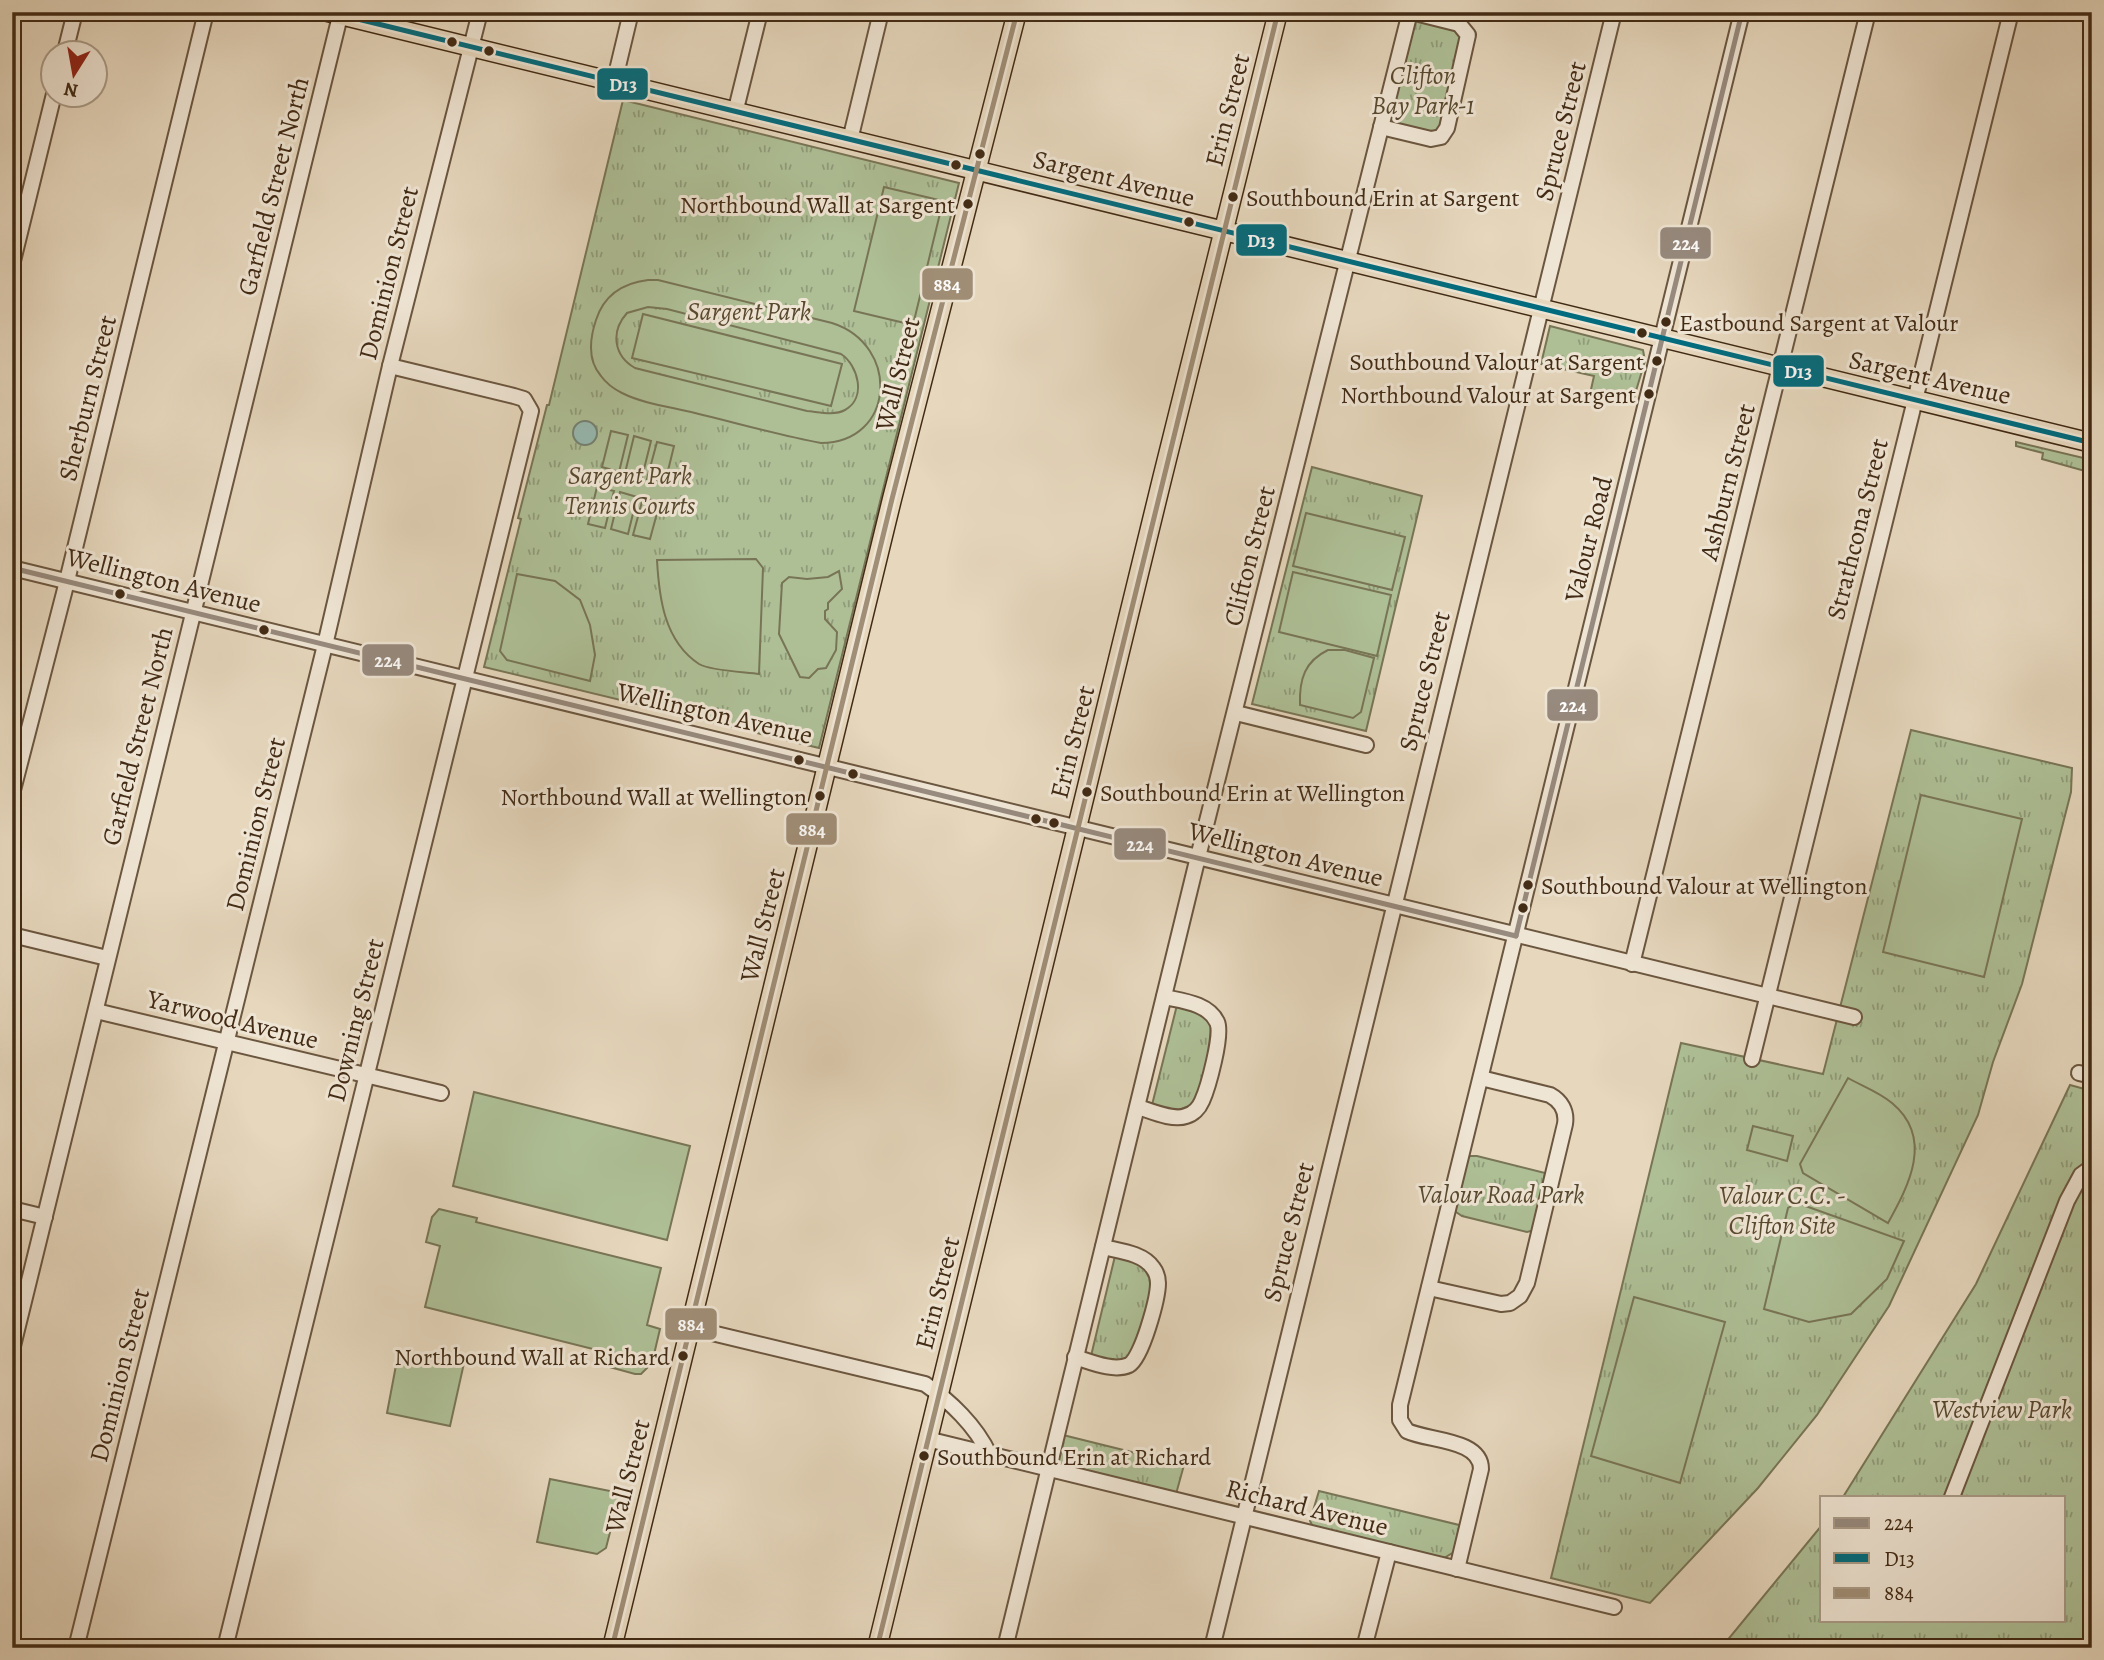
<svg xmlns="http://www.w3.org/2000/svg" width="2104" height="1660" viewBox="0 0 2104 1660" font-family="Alegreya,serif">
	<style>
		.grass { fill: url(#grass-tufts); stroke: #787556; stroke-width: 2 }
		.pitch { fill: #aebf96; stroke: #787556; stroke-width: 2; fill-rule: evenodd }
		.water { fill: #96bab2; stroke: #748173; stroke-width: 2 }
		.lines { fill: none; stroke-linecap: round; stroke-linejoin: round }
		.minor-casing { stroke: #6b563f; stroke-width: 18 }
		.major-casing { stroke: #422b15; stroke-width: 21 }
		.minor { stroke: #efe5d4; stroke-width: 14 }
		.major { stroke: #e6d7bd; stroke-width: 18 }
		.bus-1-casing { stroke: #efe5d4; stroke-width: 10 }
		.bus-2-casing { stroke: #efe5d4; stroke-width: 10 }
		.bus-3-casing { stroke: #efe5d4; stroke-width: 10 }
		.bus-1 { stroke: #978a7e; stroke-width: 5 }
		.bus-2 { stroke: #026c7e; stroke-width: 5 }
		.bus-3 { stroke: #a08e76; stroke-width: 5 }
		.bus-dot { fill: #422b15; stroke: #efe5d4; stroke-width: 2.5 }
		.labels { text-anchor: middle; stroke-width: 6; stroke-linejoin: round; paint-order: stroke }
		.bus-label { font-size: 24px; fill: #422b15; stroke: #efe5d4; text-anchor: start }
		.park-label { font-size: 26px; font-style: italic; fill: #58492f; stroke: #efe5d4 }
		.street-label { font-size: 26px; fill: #422b15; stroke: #efe5d4 }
		.line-badge { stroke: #efe5d4; stroke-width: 2.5 }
		.badge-label { font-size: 19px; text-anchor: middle; font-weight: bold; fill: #fff }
	</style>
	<defs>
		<pattern id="grass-tufts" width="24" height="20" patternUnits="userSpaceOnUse" patternTransform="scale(1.75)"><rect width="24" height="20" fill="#aebf96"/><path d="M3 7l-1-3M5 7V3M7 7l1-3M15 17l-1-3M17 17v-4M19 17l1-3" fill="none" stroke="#8f9b79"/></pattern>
	</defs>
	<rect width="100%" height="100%" fill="#e6d7bd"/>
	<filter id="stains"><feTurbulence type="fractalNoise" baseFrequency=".00286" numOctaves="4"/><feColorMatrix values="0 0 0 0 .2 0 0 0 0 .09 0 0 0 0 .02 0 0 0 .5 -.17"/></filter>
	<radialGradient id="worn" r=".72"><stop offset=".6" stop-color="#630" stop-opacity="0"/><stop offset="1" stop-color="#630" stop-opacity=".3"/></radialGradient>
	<g class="grass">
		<path d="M1416,19L1458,29L1462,36L1443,124L1438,131L1431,134L1397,126L1392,122L1388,114L1409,30Z"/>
		<path d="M623,100L959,183L819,748L484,667L521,519L518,518L547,405H549Z"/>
		<path d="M1550,326L1643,350L1645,361L1632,404L1590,394L1594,376L1541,364Z"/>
		<path d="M2016,442L2092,460V473L2042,459L2043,453L2016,446Z"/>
		<path d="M1312,467L1422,496L1366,731L1252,704Z"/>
		<path d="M1911,730L2072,768L2071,792L2022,984L1993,1062L1978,1115L1889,1306L1817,1415L1758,1488L1650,1603L1551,1578L1681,1043L1823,1074Z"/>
		<path d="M1177,1005L1195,1009L1207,1016L1214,1034L1199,1096L1191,1105L1177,1111L1152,1105Z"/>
		<path d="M2070,1085L2092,1091V1648H1721L1822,1525V1620H2064V1497H1843L1976,1284Z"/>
		<path d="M1470,1156H1477L1545,1173L1535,1230L1527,1232L1462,1216L1456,1212L1455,1206L1467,1160Z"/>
		<path d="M1115,1256C1128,1259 1145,1261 1151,1277C1155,1288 1143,1333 1137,1345C1135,1352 1130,1359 1123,1360C1112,1363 1101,1358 1091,1356Z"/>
		<path d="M1063,1435L1184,1465L1176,1494L1056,1465Z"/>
		<path d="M1319,1491L1459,1525L1461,1528L1454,1552L1444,1558L1313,1527L1310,1521Z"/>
	</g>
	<g class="pitch">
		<path d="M884,187L943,201L913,325L854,311Z"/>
		<path d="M648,280H658L832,323C901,345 895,443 821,443C778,435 737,423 695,413C671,407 644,404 622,393C614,389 606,383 601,376C587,360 590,338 596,320C604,295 623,283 648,280ZM648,307L667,309L841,354C858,365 867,398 845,410C834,416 819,412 807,411L635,368C614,356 610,332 627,313Z"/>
		<path d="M643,314L842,364L831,406L632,358Z"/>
		<path d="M611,431L628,435L619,472L602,467Z"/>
		<path d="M634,436L651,441L642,477L625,473Z"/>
		<path d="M657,442L674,446L665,483L647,479Z"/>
		<path d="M597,487L614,491L605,528L588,524Z"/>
		<path d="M620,492L637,497L628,534L611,529Z"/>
		<path d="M643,498L660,502L650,539L633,535Z"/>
		<path d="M1306,513L1405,537L1392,590L1293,566Z"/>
		<path d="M756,559L763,568L759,674C745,672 711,671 699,664C664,641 659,597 657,560Z"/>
		<path d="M839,571L842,589L828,603V609L825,611V619L837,632L836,650L826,668L818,669L809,678L800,677L779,634L782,583L789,577L807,579L828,577Z"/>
		<path d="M1293,572L1391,595L1377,656L1279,632Z"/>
		<path d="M517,574L555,581L580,600L590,625L595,655L590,681L507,660L500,651Z"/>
		<path d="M1328,650H1345L1374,658L1361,712L1353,718L1300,705C1299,679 1305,661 1328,650Z"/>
		<path d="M1921,795L2022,819L1984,977L1883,952Z"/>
		<path d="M1848,1078C1862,1086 1879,1092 1892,1103C1934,1138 1909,1185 1888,1223L1803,1173L1800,1164Z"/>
		<path d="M474,1092L690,1146L667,1240L453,1186Z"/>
		<path d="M1753,1126L1793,1136L1787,1161L1747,1150Z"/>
		<path d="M1797,1203L1904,1241L1887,1279L1851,1314L1809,1322L1764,1309L1788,1208Z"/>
		<path d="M439,1209L477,1218L476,1222L661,1268L647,1325L660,1329L652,1363L641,1374H635L595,1363L597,1350L425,1307L440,1246L426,1242L432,1217Z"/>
		<path d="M1634,1297L1725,1322L1680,1483L1591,1456Z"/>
		<path d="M403,1353H414L464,1363L450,1426L387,1413L397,1360Z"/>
		<path d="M550,1479L620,1493L606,1548L597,1554L537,1542Z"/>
	</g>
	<circle class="water" cx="585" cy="433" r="12"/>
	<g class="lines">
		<g class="minor-casing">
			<g id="minor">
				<path d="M65,52L75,12"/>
				<path d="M614,83L631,12"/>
				<path d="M735,113L760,12"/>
				<path d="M1381,127L1431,139L1441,137L1447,128L1468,35L1459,24L1411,12"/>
				<path d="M850,140L881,12"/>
				<path d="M12,265L54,94"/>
				<path d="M12,568L1854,1017"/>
				<path d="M1236,713L1366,745"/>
				<path d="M12,794L64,593L206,12"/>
				<path d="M12,935L107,958"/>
				<path d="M1632,964L1868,12"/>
				<path d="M96,1011L441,1093"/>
				<path d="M1752,1059L2011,12"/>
				<path d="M2079,1073L2092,1076"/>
				<path d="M1138,1107C1151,1111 1173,1121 1186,1116C1193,1114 1199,1108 1202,1101C1208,1088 1223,1034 1217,1022C1208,1003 1182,1001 1164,997"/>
				<path d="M12,1209L45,1217"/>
				<path d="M1429,1288L1501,1304L1510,1303L1520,1296L1527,1283L1565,1124C1567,1111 1561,1101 1550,1095L1481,1078"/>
				<path d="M691,1328L925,1384C950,1401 976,1426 989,1454"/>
				<path d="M12,1350L341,12"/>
				<path d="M1075,1357C1091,1362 1114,1372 1129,1365C1142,1358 1158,1298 1158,1283C1158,1278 1156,1272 1153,1268C1143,1253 1119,1251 1103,1247"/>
				<path d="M927,1439L1614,1607"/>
				<path d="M1952,1497L2067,1201L2081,1175L2092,1167"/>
				<path d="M1457,1569L1481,1469C1481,1439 1428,1441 1407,1431L1400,1420V1405L1742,12"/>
				<path d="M76,1648L325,645L390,366L480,12"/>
				<path d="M225,1648L531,411L524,399L514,396L390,366"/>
				<path d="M1005,1648L1195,869L1410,12"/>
				<path d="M1212,1648L1614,12"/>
				<path d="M1364,1648L1389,1552"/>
			</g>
		</g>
		<g class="major-casing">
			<g id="major">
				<path d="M328,12L2092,443"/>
				<path d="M612,1648L892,499L1017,12"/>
				<path d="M877,1648L1162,479L1278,12"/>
			</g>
		</g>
		<use href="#minor" class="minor"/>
		<use href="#major" class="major"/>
		<g class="bus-1-casing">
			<g id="bus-1">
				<path d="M12,568L1516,936"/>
				<path d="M1516,936L1742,12"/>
			</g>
		</g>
		<g class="bus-2-casing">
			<path id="bus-2" d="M329,12L2092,443"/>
		</g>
		<g class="bus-3-casing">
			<g id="bus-3">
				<path d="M612,1648L892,499L1017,12"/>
				<path d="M877,1648L1278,12"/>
			</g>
		</g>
		<use href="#bus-1" class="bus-1"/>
		<use href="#bus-2" class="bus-2"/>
		<use href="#bus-3" class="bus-3"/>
	</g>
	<g class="bus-dot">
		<circle cx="452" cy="42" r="6"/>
		<circle cx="489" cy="51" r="6"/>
		<circle cx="980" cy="154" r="6"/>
		<circle cx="956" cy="165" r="6"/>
		<circle cx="1233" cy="197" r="6"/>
		<circle cx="968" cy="204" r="6"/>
		<circle cx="1189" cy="222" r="6"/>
		<circle cx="1666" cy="322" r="6"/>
		<circle cx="1642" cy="333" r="6"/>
		<circle cx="1657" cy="361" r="6"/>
		<circle cx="1649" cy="394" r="6"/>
		<circle cx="120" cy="594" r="6"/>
		<circle cx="264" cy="630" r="6"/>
		<circle cx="799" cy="760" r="6"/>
		<circle cx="853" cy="774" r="6"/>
		<circle cx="1087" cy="792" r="6"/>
		<circle cx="820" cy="796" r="6"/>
		<circle cx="1036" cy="819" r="6"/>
		<circle cx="1054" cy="823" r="6"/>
		<circle cx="1528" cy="885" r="6"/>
		<circle cx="1523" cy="908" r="6"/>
		<circle cx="683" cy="1356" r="6"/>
		<circle cx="924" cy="1456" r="6"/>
	</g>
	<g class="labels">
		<g class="bus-label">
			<text x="1246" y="206">Southbound Erin at Sargent</text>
			<text x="955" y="213" text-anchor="end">Northbound Wall at Sargent</text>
			<text x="1679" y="331">Eastbound Sargent at Valour</text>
			<text x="1644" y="370" text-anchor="end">Southbound Valour at Sargent</text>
			<text x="1636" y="403" text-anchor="end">Northbound Valour at Sargent</text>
			<text x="1100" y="801">Southbound Erin at Wellington</text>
			<text x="807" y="805" text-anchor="end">Northbound Wall at Wellington</text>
			<text x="1541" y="894">Southbound Valour at Wellington</text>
			<text x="670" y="1365" text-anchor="end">Northbound Wall at Richard</text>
			<text x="937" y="1465">Southbound Erin at Richard</text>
		</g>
		<g class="park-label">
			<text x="1423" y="84">Clifton<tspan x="1423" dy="30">Bay Park-1</tspan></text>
			<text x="749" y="320">Sargent Park</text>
			<text x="630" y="484">Sargent Park<tspan x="630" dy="30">Tennis Courts</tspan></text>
			<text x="1501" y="1203">Valour Road Park</text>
			<text x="1782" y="1204">Valour C.C. -<tspan x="1782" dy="30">Clifton Site</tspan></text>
			<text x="2002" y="1418">Westview Park</text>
		</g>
		<g class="street-label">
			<text transform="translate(1227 110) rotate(-76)" y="9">Erin Street</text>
			<text transform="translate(1560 131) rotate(-76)" y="9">Spruce Street</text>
			<text transform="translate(1114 178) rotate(14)" y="9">Sargent Avenue</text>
			<text transform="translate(273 186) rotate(-76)" y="9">Garfield Street North</text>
			<text transform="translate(388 273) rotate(-76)" y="9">Dominion Street</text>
			<text transform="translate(897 374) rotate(-76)" y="9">Wall Street</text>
			<text transform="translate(1930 377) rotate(13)" y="9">Sargent Avenue</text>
			<text transform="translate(87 398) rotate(-76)" y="9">Sherburn Street</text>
			<text transform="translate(1727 482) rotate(-76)" y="9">Ashburn Street</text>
			<text transform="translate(1857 529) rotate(-76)" y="9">Strathcona Street</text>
			<text transform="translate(1588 539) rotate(-76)" y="9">Valour Road</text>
			<text transform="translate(1249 556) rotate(-76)" y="9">Clifton Street</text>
			<text transform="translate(164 580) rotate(14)" y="9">Wellington Avenue</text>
			<text transform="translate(1424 681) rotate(-76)" y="9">Spruce Street</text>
			<text transform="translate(715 713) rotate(13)" y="9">Wellington Avenue</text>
			<text transform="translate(137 736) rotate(-76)" y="9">Garfield Street North</text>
			<text transform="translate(1072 742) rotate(-76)" y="9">Erin Street</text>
			<text transform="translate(255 824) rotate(-76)" y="9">Dominion Street</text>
			<text transform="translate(1286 854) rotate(14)" y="9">Wellington Avenue</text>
			<text transform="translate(762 925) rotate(-76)" y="9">Wall Street</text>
			<text transform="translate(233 1019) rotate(14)" y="9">Yarwood Avenue</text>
			<text transform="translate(355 1020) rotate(-76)" y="9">Downing Street</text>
			<text transform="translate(1288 1232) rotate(-76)" y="9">Spruce Street</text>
			<text transform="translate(937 1293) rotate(-76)" y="9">Erin Street</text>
			<text transform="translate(119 1375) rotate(-76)" y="9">Dominion Street</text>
			<text transform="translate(627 1476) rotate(-76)" y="9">Wall Street</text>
			<text transform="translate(1307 1507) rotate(14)" y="9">Richard Avenue</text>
		</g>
	</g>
	<g class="line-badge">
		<rect x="596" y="67" width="53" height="34" rx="7" fill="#026c7e"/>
		<rect x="1235" y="223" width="53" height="34" rx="7" fill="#026c7e"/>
		<rect x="1659" y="226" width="53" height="34" rx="7" fill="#978a7e"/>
		<rect x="921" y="267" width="53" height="34" rx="7" fill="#a08e76"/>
		<rect x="1772" y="354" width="53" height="34" rx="7" fill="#026c7e"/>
		<rect x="361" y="643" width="54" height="34" rx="7" fill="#978a7e"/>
		<rect x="1546" y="688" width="53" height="34" rx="7" fill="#978a7e"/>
		<rect x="785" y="812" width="53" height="34" rx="7" fill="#a08e76"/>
		<rect x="1113" y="827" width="54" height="34" rx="7" fill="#978a7e"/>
		<rect x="664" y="1307" width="54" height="34" rx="7" fill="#a08e76"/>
	</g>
	<g class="badge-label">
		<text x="623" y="91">D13</text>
		<text x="1261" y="247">D13</text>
		<text x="1686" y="250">224</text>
		<text x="947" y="291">884</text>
		<text x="1798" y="378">D13</text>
		<text x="388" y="667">224</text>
		<text x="1573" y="712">224</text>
		<text x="812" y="836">884</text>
		<text x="1140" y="851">224</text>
		<text x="691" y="1331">884</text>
	</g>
	<rect width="2104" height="1660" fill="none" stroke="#e6d7bd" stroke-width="42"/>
	<rect x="14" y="14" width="2076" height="1632" fill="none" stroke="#422b15" stroke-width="3.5"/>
	<rect x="21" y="21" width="2062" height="1618" fill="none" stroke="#422b15" stroke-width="2"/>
	<rect x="1820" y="1496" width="245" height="126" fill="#efe5d4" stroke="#aa9b88" stroke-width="2"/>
	<rect x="1834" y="1518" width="35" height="10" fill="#978a7e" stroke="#aa9b88" stroke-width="2"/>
	<text x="1884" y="1530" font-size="21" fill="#422b15">224</text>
	<rect x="1834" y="1553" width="35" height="10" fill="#026c7e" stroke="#aa9b88" stroke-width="2"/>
	<text x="1884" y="1566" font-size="21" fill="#422b15">D13</text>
	<rect x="1834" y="1588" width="35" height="10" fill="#a08e76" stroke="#aa9b88" stroke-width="2"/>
	<text x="1884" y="1600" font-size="21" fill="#422b15">884</text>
	<g transform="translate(74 74) rotate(191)"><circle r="33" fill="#efe5d4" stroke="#aa9b88" stroke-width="2"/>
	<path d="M0-5L12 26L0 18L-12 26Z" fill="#8f2418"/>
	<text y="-10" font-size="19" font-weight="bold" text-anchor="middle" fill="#422b15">N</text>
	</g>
	<rect width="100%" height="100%" filter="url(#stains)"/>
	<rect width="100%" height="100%" fill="url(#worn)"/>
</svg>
